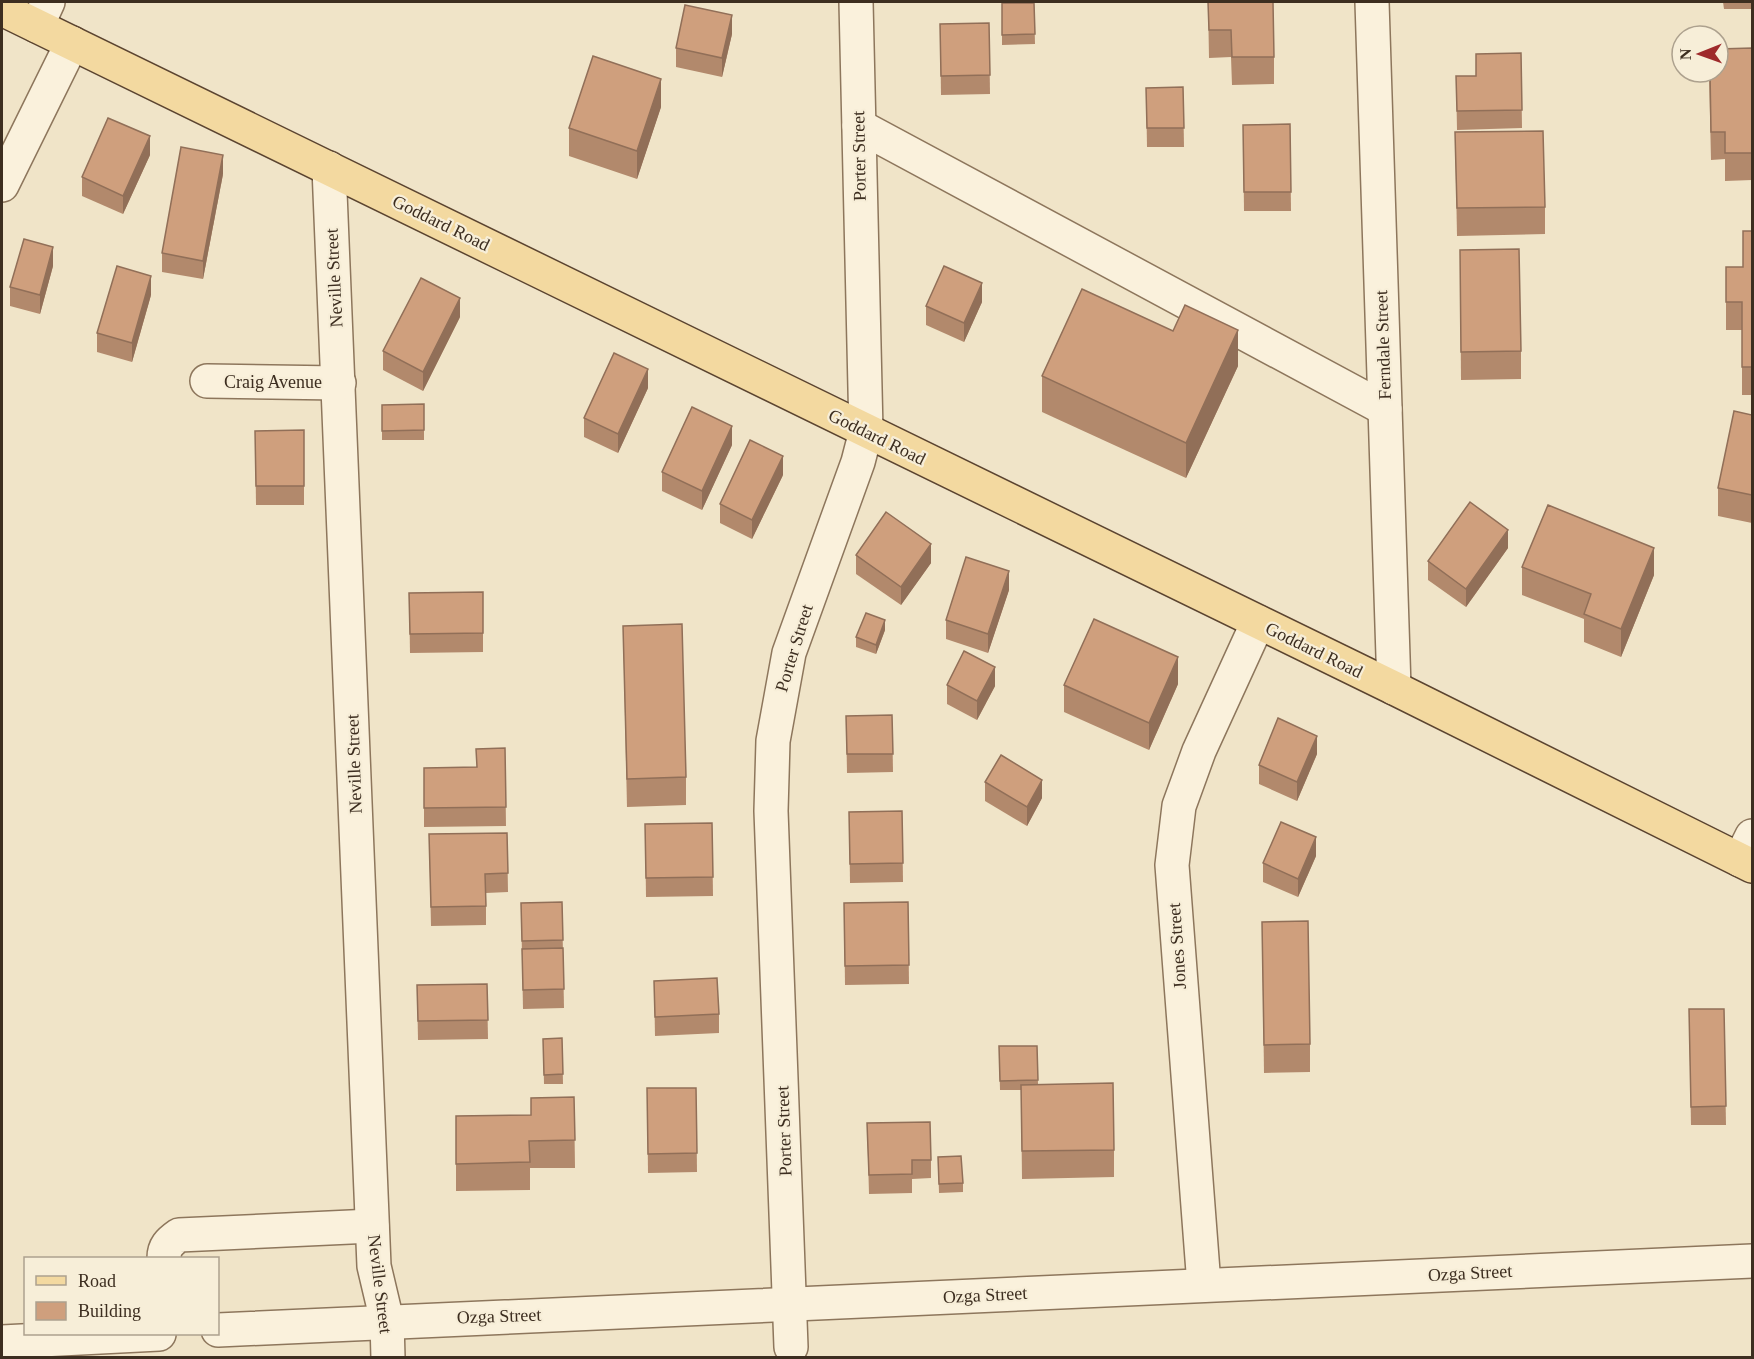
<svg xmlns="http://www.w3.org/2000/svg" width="1754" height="1359" viewBox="0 0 1754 1359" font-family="Georgia,serif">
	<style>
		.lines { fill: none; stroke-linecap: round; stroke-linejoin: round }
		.minor-casing { stroke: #8d765c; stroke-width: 36 }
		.major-casing { stroke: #5b4430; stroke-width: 36 }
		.minor { stroke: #faf1dc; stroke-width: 33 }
		.major { stroke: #f3d9a0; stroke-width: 33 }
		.wall { fill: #b2896c }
		.shaded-wall { fill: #916f58 }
		.building { fill: #cf9f7d; stroke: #916f58; stroke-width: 1.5 }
		.labels { text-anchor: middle; stroke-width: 4.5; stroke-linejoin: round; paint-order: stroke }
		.street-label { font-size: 18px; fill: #3d2e20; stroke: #f7eed8 }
	</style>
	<rect width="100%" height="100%" fill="#f0e4c8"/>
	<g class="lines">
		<g class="minor-casing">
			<g id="minor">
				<path d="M1372,2L1394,688"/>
				<path d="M37,26L48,2"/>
				<path d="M859,126L1385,409"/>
				<path d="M329,168L374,1266L387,1321L388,1358"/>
				<path d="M2,185L72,43"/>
				<path d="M207,381L339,383"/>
				<path d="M1740,860L1752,836"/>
				<path d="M164,1258C164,1247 169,1242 179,1235L372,1226"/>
				<path d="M1204,1285L1172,865L1179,806L1199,751L1258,622"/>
				<path d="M218,1330L1752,1261"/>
				<path d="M2,1342L159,1334"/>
				<path d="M791,1347L771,811L773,741L789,653L858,462L866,431L856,2"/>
			</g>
		</g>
		<g class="major-casing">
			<path id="major" d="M2,9L1394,688L1752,866"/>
		</g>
		<use href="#minor" class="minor"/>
		<use href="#major" class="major"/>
	</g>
	<g class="wall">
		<path d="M1208,2L1274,57V84L1232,85L1231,57L1209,58Z"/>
		<path d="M1723,2H1752V9H1724Z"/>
		<path d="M1002,3H1034L1035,44L1002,45Z"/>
		<path d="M989,23L990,94L941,95L940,24Z"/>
		<path d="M732,34L722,77L676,67V48Z"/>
		<path d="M1752,48V180L1725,181V159L1711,160L1709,72H1718Z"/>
		<path d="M1521,53L1522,128L1457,130L1456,76H1476Z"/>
		<path d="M1183,87L1184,147H1147L1146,88Z"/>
		<path d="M661,107L637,179L569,156V128Z"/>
		<path d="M1290,124L1291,211H1244L1243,125Z"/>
		<path d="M1455,132L1545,207V234L1457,236Z"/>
		<path d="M150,155L123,214L82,196V177Z"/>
		<path d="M223,174L203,279L162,272V253Z"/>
		<path d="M1752,231V395H1742V330H1726V267H1743Z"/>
		<path d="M1460,250L1521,351V379L1461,380Z"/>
		<path d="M53,266L40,314L10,306V287Z"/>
		<path d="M151,295L132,362L97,352V333Z"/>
		<path d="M982,302L964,342L926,325V306Z"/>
		<path d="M460,317L423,391L383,370V351Z"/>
		<path d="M1238,366L1186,478L1042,412V376Z"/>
		<path d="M648,388L618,453L584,437V418Z"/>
		<path d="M424,404V440H382V405Z"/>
		<path d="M1752,415V523L1718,516V488Z"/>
		<path d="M304,430V505H256L255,431Z"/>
		<path d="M732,445L702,510L662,491V472Z"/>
		<path d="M783,475L752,539L720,523V504Z"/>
		<path d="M1508,548L1466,607L1428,580V561Z"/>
		<path d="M856,555L931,563L901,605L856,574Z"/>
		<path d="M1522,567L1654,575L1621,657L1584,642V619L1522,595Z"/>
		<path d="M1009,590L988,653L946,639V620Z"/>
		<path d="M483,592V652L410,653L409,593Z"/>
		<path d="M623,626L686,777V805L627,807Z"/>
		<path d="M885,630L876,654L856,647V637Z"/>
		<path d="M1178,684L1149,750L1064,712V685Z"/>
		<path d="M947,685L995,686L977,720L947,704Z"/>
		<path d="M892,715L893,772L847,773L846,716Z"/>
		<path d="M505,748L506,826L424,827V768L476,767Z"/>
		<path d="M1317,754L1297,801L1259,784V765Z"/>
		<path d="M985,782L1042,798L1027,826L985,801Z"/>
		<path d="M902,811L903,882L850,883L849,812Z"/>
		<path d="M712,823L713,896L646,897L645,824Z"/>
		<path d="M507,833L508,892L486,893V925L431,926L429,834Z"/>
		<path d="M1316,856L1298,897L1263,882V863Z"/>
		<path d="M562,902L564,1008L523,1009L521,903Z"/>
		<path d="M908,902L909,984L845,985L844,903Z"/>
		<path d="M1262,922L1310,1044V1072L1264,1073Z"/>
		<path d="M654,981L719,1014V1033L655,1036Z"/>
		<path d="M487,984L488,1039L418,1040L417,985Z"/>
		<path d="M1689,1009H1724L1726,1125H1691Z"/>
		<path d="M562,1038L563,1084H544L543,1039Z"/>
		<path d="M999,1046H1037L1038,1084L1114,1150V1177L1022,1179L1021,1090H1000Z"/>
		<path d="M647,1088H696L697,1172L648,1173Z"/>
		<path d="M574,1097L575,1168H530V1190L456,1191V1116L531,1115Z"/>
		<path d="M867,1123L931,1160V1178L912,1179V1193L869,1194Z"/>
		<path d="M938,1157L963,1183V1192L939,1193Z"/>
	</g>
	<g class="shaded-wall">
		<path d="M732,15V34L722,77V58Z"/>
		<path d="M661,79V107L637,179V151Z"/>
		<path d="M3,83V102L2,105V86Z"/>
		<path d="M150,136V155L123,214V196Z"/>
		<path d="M223,155V174L203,279V261Z"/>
		<path d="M53,247V266L40,314V295Z"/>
		<path d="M151,276V295L132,362V343Z"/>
		<path d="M982,283V302L964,342V323Z"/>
		<path d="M460,298V317L423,391V372Z"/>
		<path d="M1238,330V366L1186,478V443Z"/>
		<path d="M648,369V388L618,453V434Z"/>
		<path d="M732,426V445L702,510V491Z"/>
		<path d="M783,456V475L752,539V520Z"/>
		<path d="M1508,530V548L1466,607V589Z"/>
		<path d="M931,544V563L901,605V587Z"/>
		<path d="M1654,548V575L1621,657V629Z"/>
		<path d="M1009,571V590L988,653V634Z"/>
		<path d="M885,620V630L876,654V645Z"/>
		<path d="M1178,657V684L1149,750V723Z"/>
		<path d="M995,667V686L977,720V701Z"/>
		<path d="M1317,736V754L1297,801V782Z"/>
		<path d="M1042,780V798L1027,826V807Z"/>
		<path d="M1316,837V856L1298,897V879Z"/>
	</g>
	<g class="building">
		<path d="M1208,2H1273L1274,57H1232L1231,30H1209Z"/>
		<path d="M1002,3H1034L1035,34L1002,35Z"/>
		<path d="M685,5L732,15L722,58L676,48Z"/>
		<path d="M989,23L990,75L941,76L940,24Z"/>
		<path d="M1752,48V153H1725V132H1711L1710,72H1718V49Z"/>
		<path d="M1521,53L1522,110L1457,111L1456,76H1476V54Z"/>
		<path d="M593,56L661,79L637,151L569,128Z"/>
		<path d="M1183,87L1184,128H1147L1146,88Z"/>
		<path d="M108,118L150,136L123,196L82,177Z"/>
		<path d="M1290,124L1291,192H1244L1243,125Z"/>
		<path d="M1543,131L1545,207L1457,208L1455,132Z"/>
		<path d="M181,147L223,155L203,261L162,253Z"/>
		<path d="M1743,231H1752V367H1742V302H1726V267H1743Z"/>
		<path d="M24,239L53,247L40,295L10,287Z"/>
		<path d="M1519,249L1521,351L1461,352L1460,250Z"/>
		<path d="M117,266L151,276L132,343L97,333Z"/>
		<path d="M944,266L982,283L964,323L926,306Z"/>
		<path d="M421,278L460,298L423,372L383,351Z"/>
		<path d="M1082,289L1173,331L1185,305L1238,330L1186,443L1042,376Z"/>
		<path d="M614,353L648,369L618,434L584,418Z"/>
		<path d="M424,404V430L382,431V405Z"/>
		<path d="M692,407L732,426L702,491L662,472Z"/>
		<path d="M1734,411L1752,415V495L1718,488Z"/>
		<path d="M304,430V486H256L255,431Z"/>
		<path d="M750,440L783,456L752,520L720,504Z"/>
		<path d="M1470,502L1508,530L1466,589L1428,561Z"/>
		<path d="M1548,505L1654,548L1621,629L1584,614L1591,594L1522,567Z"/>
		<path d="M886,512L931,544L901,587L856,555Z"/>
		<path d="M966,557L1009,571L988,634L946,620Z"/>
		<path d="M483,592V633L410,634L409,593Z"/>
		<path d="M866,613L885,620L876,645L856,637Z"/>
		<path d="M1094,619L1178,657L1149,723L1064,685Z"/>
		<path d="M682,624L686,777L627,779L623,626Z"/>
		<path d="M964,651L995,667L977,701L947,685Z"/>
		<path d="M892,715L893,754H847L846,716Z"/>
		<path d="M1278,718L1317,736L1297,782L1259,765Z"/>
		<path d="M505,748L506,807L424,808V768L477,767L476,749Z"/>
		<path d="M1001,755L1042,780L1027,807L985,782Z"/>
		<path d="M902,811L903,863L850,864L849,812Z"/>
		<path d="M1281,822L1316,837L1298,879L1263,863Z"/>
		<path d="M712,823L713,877L646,878L645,824Z"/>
		<path d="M507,833L508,873L485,874L486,906L431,907L429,834Z"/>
		<path d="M562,902L563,940L522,941L521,903Z"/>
		<path d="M908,902L909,965L845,966L844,903Z"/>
		<path d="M1308,921L1310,1044L1264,1045L1262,922Z"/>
		<path d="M563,948L564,989L523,990L522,949Z"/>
		<path d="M717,978L719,1014L655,1017L654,981Z"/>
		<path d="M487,984L488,1020L418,1021L417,985Z"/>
		<path d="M1689,1009H1724L1726,1106L1691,1107Z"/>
		<path d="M562,1038L563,1074L544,1075L543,1039Z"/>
		<path d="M999,1046H1037L1038,1080L1000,1081Z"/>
		<path d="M1113,1083L1114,1150L1022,1151L1021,1085Z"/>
		<path d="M647,1088H696L697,1153L648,1154Z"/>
		<path d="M574,1097L575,1140L529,1141L530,1162L456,1164V1116L531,1115V1098Z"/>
		<path d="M930,1122L931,1160H912V1174L869,1175L867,1123Z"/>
		<path d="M961,1156L963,1183L939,1184L938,1157Z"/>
	</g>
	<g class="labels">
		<g class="street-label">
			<text transform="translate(859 156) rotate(-91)" y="6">Porter Street</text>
			<text transform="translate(441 223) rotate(26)" y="6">Goddard Road</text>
			<text transform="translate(334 278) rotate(-93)" y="6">Neville Street</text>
			<text transform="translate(1383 345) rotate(-92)" y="6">Ferndale Street</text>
			<text x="273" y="388">Craig Avenue</text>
			<text transform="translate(877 437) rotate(26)" y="6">Goddard Road</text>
			<text transform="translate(794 648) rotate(-73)" y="6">Porter Street</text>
			<text transform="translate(1314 650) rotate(26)" y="6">Goddard Road</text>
			<text transform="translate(354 764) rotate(-92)" y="6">Neville Street</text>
			<text transform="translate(1177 946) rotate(-94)" y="6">Jones Street</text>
			<text transform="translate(784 1131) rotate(-92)" y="6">Porter Street</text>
			<text transform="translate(1470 1273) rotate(-3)" y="6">Ozga Street</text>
			<text transform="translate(380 1284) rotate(83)" y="6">Neville Street</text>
			<text transform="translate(985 1295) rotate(-3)" y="6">Ozga Street</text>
			<text transform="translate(499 1316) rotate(-2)" y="6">Ozga Street</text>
		</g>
	</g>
	<rect width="1754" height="1359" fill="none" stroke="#3d2e20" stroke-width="6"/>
	<rect x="24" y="1257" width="195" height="78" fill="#f7eed8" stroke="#ada18e" stroke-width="1.5"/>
	<rect x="36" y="1276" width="30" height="9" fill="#f3d9a0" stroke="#ada18e" stroke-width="1.5"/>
	<text x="78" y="1287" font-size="18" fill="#3d2e20">Road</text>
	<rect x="36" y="1302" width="30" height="18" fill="#cf9f7d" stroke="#ada18e" stroke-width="1.5"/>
	<text x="78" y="1317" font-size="18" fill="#3d2e20">Building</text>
	<g transform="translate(1700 54) rotate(269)"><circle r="28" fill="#f7eed8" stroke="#ada18e" stroke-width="1.5"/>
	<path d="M0-4.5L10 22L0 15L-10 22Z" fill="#9e2a2b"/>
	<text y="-9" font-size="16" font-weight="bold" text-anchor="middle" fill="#3d2e20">N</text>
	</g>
</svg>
